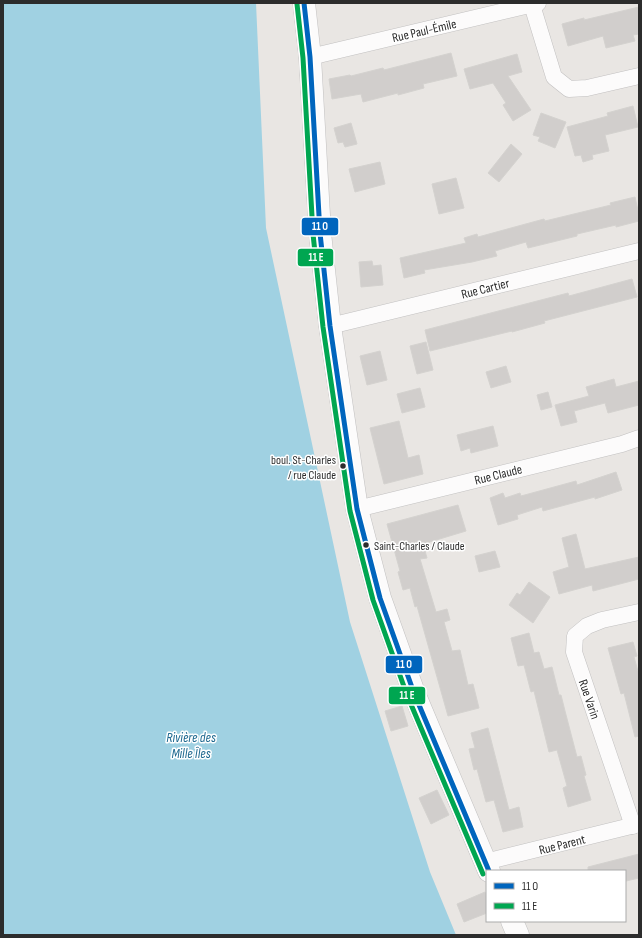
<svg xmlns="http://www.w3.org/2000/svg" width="642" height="938" viewBox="0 0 642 938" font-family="'Sofia Sans Condensed',sans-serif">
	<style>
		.water { fill: #a0d1e2 }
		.building { fill: #d1cecc; stroke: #d4d2cf }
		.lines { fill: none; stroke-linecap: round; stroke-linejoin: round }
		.minor-casing { stroke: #c2c1c1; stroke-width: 17 }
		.secondary-casing { stroke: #c2c1c1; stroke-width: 23 }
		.minor { stroke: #fcfbfb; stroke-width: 16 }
		.secondary { stroke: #fcfbfb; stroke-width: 22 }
		.bus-1-casing { stroke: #fff; stroke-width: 8 }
		.bus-2-casing { stroke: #fff; stroke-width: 8 }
		.bus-1 { stroke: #0065bd; stroke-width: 5 }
		.bus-2 { stroke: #00a651; stroke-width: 5 }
		.bus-dot { fill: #2c2c2c; stroke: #fff; stroke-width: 1.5 }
		.labels { text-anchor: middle; stroke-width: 3; stroke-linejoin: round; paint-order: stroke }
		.bus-label { font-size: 12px; fill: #2c2c2c; stroke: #fff; text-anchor: end }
		.street-label { font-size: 13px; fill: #2c2c2c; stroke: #fff }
		.water-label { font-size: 14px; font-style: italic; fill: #1d688f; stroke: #fff }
		.line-badge { stroke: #fff; stroke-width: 1.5 }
		.badge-label { font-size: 11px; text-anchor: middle; font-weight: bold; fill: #fff }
	</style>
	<rect width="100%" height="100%" fill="#e9e6e3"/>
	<path class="water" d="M3,3H256L266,228L350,622L430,872L456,935H3Z"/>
	<g class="building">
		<path d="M639,7V34L633,35L635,41L606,48L603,36L568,46L562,24L584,18V20Z"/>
		<path d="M451,53L457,76L423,84L424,88L398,95V93L363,102L361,94L332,99L329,79L350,75L351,76L383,68L384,70Z"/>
		<path d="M517,54L522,72L508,76L531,110L513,121L503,105L506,103L493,83L470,89L464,69Z"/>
		<path d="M633,106L638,127L605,135L609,151L592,155L593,159L583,162L581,155L575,156L567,127L608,116L607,113Z"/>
		<path d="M541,113L566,122L555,148L538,141L540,137L533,135Z"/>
		<path d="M351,123L357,144L345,147L343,142L338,143L334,128Z"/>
		<path d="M511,144L522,154L499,182L488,173Z"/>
		<path d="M380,162L385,184L355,192L349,169Z"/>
		<path d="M456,178L464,208L439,214L432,184Z"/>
		<path d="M635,197L639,215V221L616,227V225L577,234V236L528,248L526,242L495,251L497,256L472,262L424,270L425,273L404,278L400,258L466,243L464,238L477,234L478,237L544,219L545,221L611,205L610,203Z"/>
		<path d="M372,261L373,266L381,265L383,285L361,287L359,262Z"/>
		<path d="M632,279L637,297L544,321L545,323L512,332V331L430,351L425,330L568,293L569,296Z"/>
		<path d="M426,342L433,370L417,374L410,346Z"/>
		<path d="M380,351L387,380L367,385L360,356Z"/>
		<path d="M506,366L511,382L491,388L486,372Z"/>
		<path d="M614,379L616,387L639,381V405L608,413L605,403L574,411L577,422L561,426L555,405L589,396L586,387Z"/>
		<path d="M420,388L425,407L402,413L397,394Z"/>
		<path d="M548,392L552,407L541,410L537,395Z"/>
		<path d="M399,421L408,458L419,455L423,474L384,484L370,428Z"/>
		<path d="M493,426L498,446L471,453L470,448L461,451L457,435Z"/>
		<path d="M616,472L622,490L595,499V497L543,511L542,507L517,515L518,519L498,525L490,498L503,493L505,498L520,493L521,496L576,481L577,485Z"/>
		<path d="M458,505L466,531L423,544L427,558L420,559L436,612L447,609L450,620L444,622L452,651L460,650L468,685L473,684L479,708L448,716L417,606L415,607L410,588L403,590L398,572L400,571L387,524Z"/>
		<path d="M576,534L585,569L639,557V579L593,591L592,585L559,594L553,572L569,567L562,538Z"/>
		<path d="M495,551L500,567L479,572L475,556Z"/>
		<path d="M529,582L550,597L533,623L509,605L517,593L520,595Z"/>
		<path d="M529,633L534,653L539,652L544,669L552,667L559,695H561L565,711L577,757L581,756L586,775L584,776L591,800L568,807L563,788L567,786L557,750L549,752L534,691L531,692L524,665L518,666L511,638Z"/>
		<path d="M633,642L637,656L634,657L639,675V736L635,737L624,693L621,694L608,648Z"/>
		<path d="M402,706L408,726L391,731L385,711Z"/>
		<path d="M488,728L509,810L519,807L523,827L503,832L494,800L486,802L477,769L474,770L469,749L475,748L471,733Z"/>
		<path d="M437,790L449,815L431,824L419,798Z"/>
		<path d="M639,854V878L626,881L625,871H588V867Z"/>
		<path d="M485,892L487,899V913L464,922L457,904Z"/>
	</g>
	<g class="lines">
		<g class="minor-casing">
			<g id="minor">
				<path d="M532,5L554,77L569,89L587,88L639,76"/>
				<path d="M310,57L538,3"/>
				<path d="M330,326L639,251"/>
				<path d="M357,509L622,444L639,438"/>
				<path d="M633,826L574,652L575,636L587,626L602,620L639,612"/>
				<path d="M485,862L639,824"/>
			</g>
		</g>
		<g class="secondary-casing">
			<g id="secondary">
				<path d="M304,3L310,57L320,233L330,326L357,509L380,598L414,693L489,871"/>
				<path d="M512,921L518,935"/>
			</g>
		</g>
		<use href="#minor" class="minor"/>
		<use href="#secondary" class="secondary"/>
		<g class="bus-1-casing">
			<path id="bus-1" d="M304,3L310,57L320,233L330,326L357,509L380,598L414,693L489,871"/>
		</g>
		<g class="bus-2-casing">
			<path id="bus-2" d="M297,4L303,58L313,234L323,327L350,511L373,600L407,695L483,874"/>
		</g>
		<use href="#bus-1" class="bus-1"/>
		<use href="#bus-2" class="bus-2"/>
	</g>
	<g class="bus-dot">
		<circle cx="343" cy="466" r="3.5"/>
		<circle cx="366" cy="545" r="3.5"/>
	</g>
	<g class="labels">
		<g class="bus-label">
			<text x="336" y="464">boul. St-Charles<tspan x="336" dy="15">/ rue Claude</tspan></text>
			<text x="374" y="550" text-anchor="start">Saint-Charles / Claude</text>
		</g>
		<g class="street-label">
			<text transform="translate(424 30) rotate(-13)" y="5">Rue Paul-Émile</text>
			<text transform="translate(485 288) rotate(-14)" y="5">Rue Cartier</text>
			<text transform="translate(498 474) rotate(-14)" y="5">Rue Claude</text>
			<text transform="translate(590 699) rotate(71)" y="5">Rue Varin</text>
			<text transform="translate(562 844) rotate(-14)" y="5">Rue Parent</text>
		</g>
		<g class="water-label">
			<text x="191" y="742">Rivière des<tspan x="191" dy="16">Mille Îles</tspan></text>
		</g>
	</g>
	<g class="line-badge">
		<rect x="301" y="217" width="38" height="19" rx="4" fill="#0065bd"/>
		<rect x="297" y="248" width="37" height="19" rx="4" fill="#00a651"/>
		<rect x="385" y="655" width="38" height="19" rx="4" fill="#0065bd"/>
		<rect x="388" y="686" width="38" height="19" rx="4" fill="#00a651"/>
	</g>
	<g class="badge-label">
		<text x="320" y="230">11 O</text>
		<text x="316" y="261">11 E</text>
		<text x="404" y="668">11 O</text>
		<text x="407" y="699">11 E</text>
	</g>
	<rect width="642" height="938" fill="none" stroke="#2c2c2c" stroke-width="8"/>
	<rect x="486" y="870" width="140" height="52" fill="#ffffff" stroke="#ababab"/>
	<rect x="494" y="883" width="20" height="6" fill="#0065bd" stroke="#ababab"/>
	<text x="522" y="890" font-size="12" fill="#2c2c2c">11 O</text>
	<rect x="494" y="903" width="20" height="6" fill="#00a651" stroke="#ababab"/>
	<text x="522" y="910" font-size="12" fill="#2c2c2c">11 E</text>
</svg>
